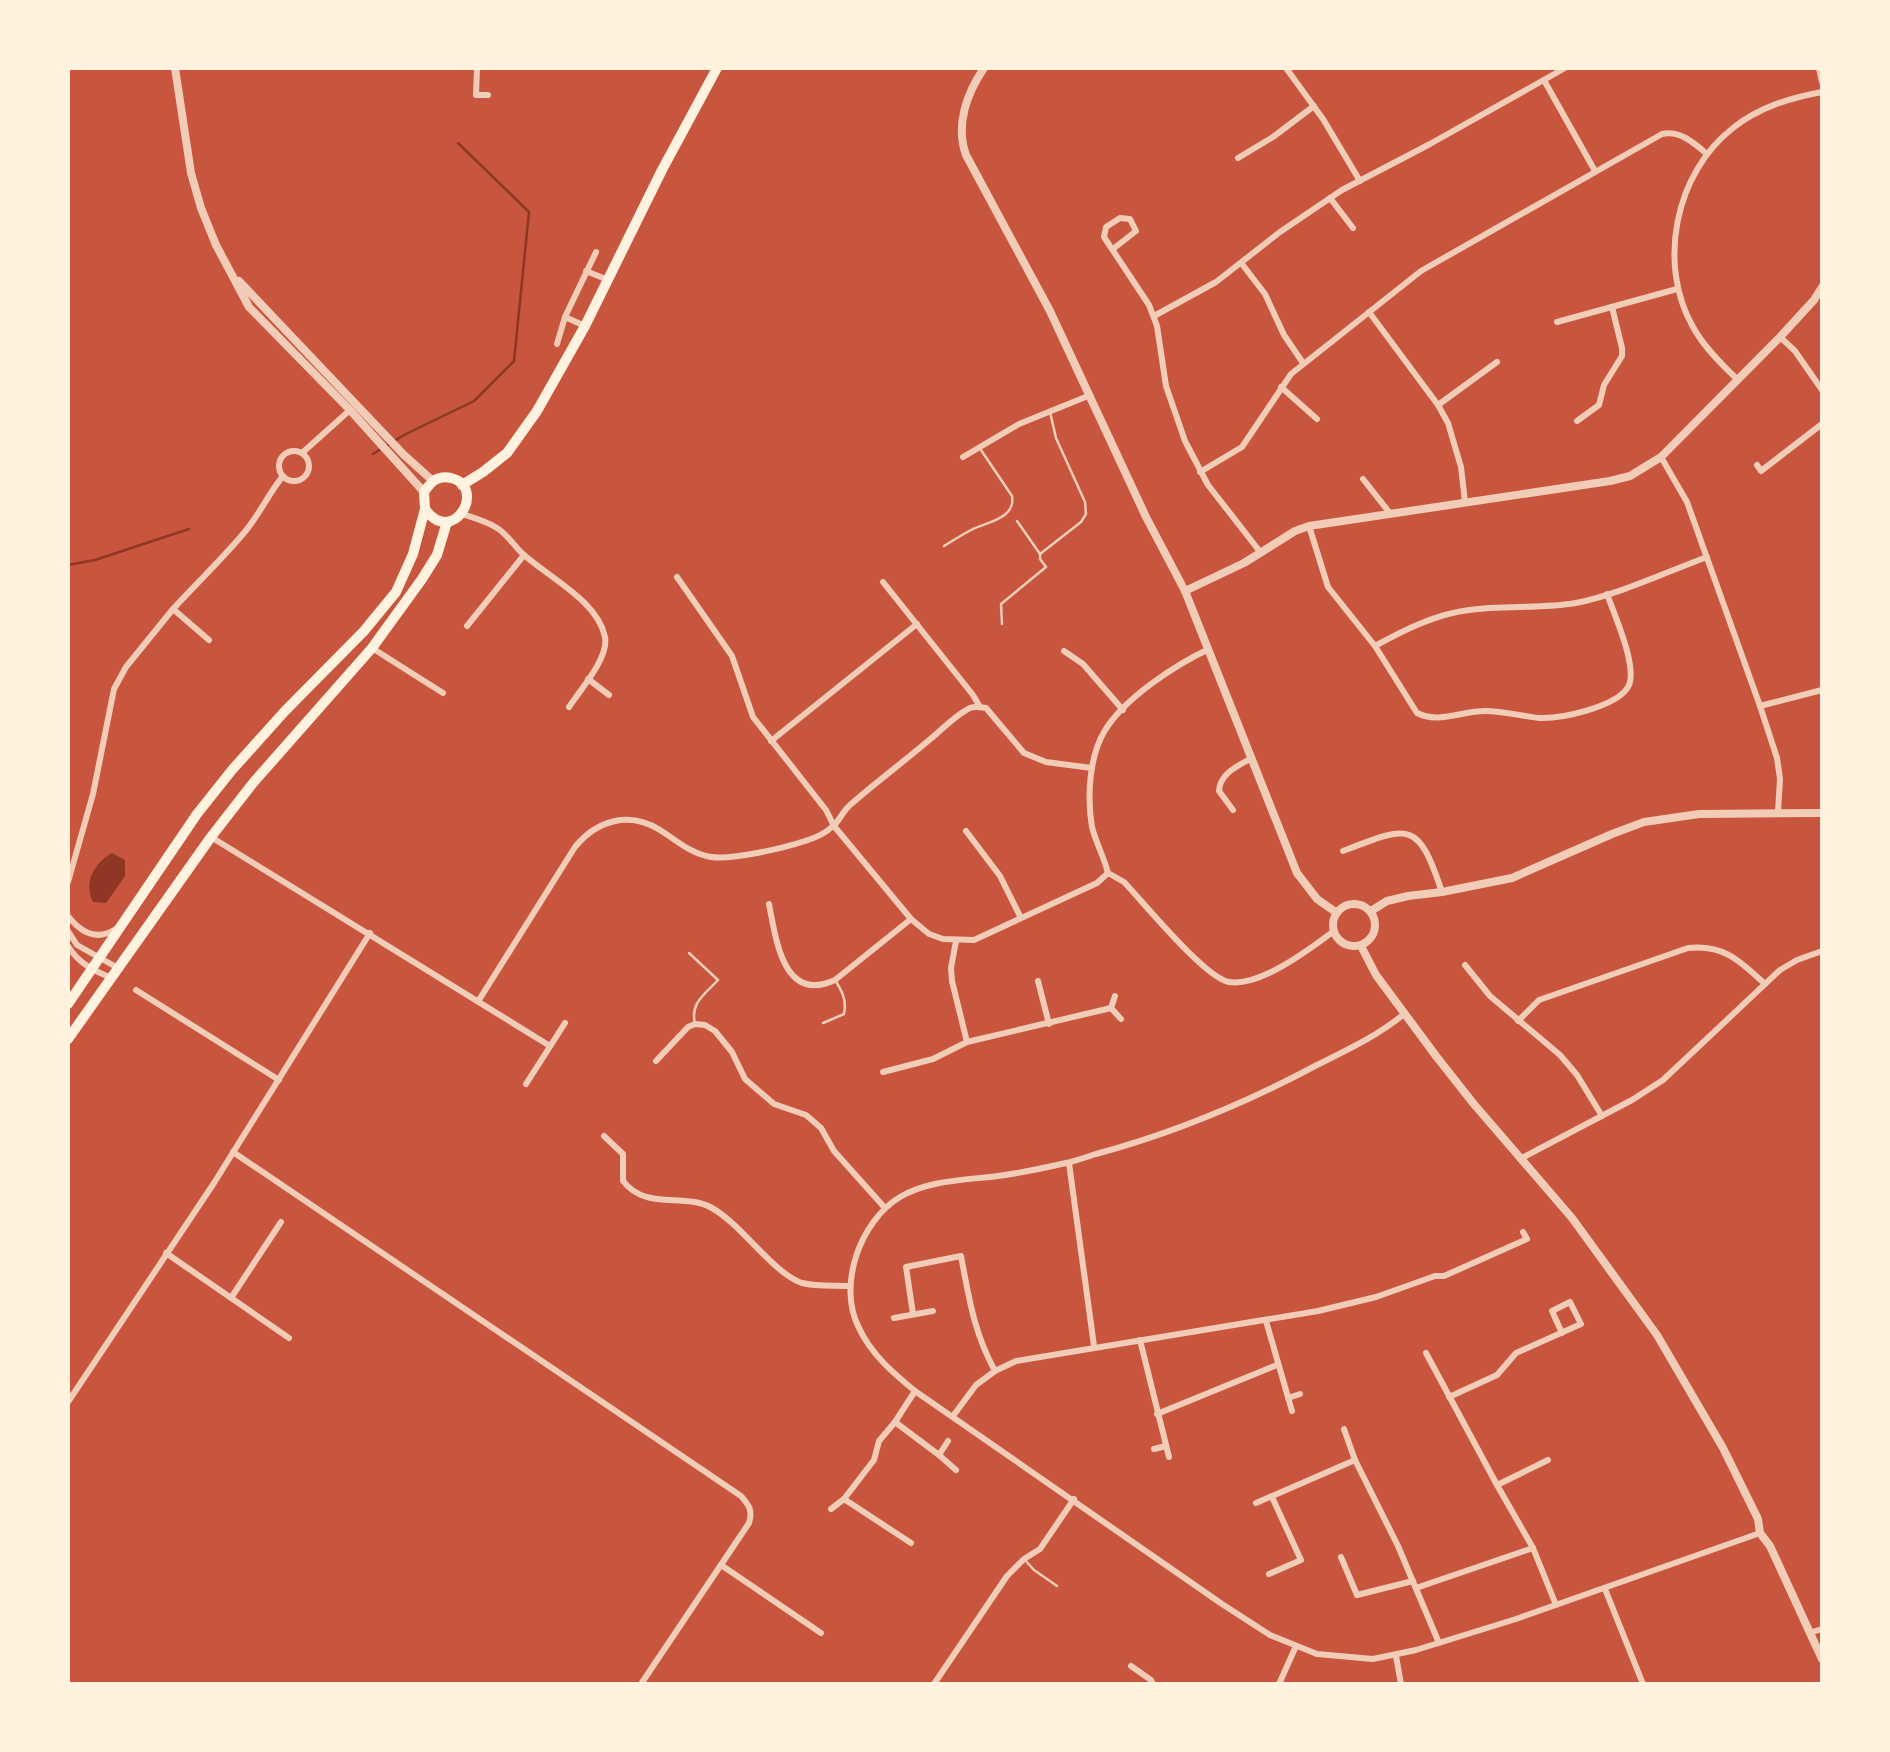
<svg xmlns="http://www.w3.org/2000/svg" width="1890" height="1752" viewBox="0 0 1890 1752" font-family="'Work Sans',sans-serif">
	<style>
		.water { fill: #8f3625 }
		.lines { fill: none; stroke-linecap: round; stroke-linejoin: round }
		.stream { stroke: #8f3625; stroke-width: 2.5 }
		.service { stroke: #f1ccb7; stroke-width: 2.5 }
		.minor { stroke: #f1ccb7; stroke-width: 6 }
		.tertiary { stroke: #f1ccb7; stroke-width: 8 }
		.primary { stroke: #fff3e0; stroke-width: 10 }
	</style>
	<rect width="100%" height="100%" fill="#c8553d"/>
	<path class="water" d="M112,853L125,860V876L106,903L93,902C83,883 94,863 112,853Z"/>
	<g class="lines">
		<g class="stream">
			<path d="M373,454L404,435L474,401L514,361L529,212L458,143"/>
			<path d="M68,565L95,560L189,529"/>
		</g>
		<g class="service">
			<path d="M1017,521L1040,554L1081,522L1086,514L1085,502L1056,438L1050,412"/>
			<path d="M944,546C954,540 963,534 973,529C988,522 1016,518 1012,496L981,450"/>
			<path d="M1002,624L1001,604L1046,567L1040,559V554"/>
			<path d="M689,953L718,980C704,995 690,1003 695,1024"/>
			<path d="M823,1023L844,1014C847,1000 842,991 835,980"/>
			<path d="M1024,1559L1034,1570L1057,1586"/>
		</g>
		<g class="minor">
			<path d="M477,68L476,95H488"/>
			<path d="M1286,68L1323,119L1360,181"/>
			<path d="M1819,68L1822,82"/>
			<path d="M1545,82L1595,171"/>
			<path d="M1238,158L1273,137L1314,106"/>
			<path d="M1330,198L1353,228"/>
			<path d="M1113,249L1136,231L1130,219L1120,218L1106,227L1104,237L1149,305L1157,326L1166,386L1185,441L1208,485L1261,553"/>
			<path d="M1242,264L1265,294L1284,335L1303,363"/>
			<path d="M586,271L608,280"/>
			<path d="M1369,312L1438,405L1448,423L1461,467L1465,502"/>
			<path d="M1154,316L1216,282L1280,232L1342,190L1430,144L1565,68"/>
			<path d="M565,317L585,326"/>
			<path d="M1557,322L1677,289"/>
			<path d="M1780,337L1795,351L1822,390"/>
			<path d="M557,344L565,317L596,252"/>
			<path d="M1738,380C1721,364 1704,347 1693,327C1657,264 1675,173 1733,128C1759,107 1790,98 1822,92"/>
			<path d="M1281,387L1317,419"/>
			<path d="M1438,405L1497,362"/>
			<path d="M1577,421L1599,405L1604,385L1622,356V348L1612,307"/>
			<circle cx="294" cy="466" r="15"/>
			<path d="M302,453L350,410"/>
			<path d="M963,457L1019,424L1088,396"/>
			<path d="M1661,457L1687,502L1760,706L1777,758L1780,779L1778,812"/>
			<path d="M1757,465L1761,471L1822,424"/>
			<path d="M1200,472L1242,447L1291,374L1421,271L1662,134C1680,130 1694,143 1707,154"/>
			<path d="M1363,479L1389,512"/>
			<path d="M462,514C474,518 486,521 497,528C507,534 514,546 523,554C548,577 598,601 605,637C609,658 580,690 569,707"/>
			<path d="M1309,526L1328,587L1375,646L1417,713C1438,724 1462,711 1485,711C1503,711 1521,716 1539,718C1561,719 1616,707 1628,687C1639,669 1614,614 1607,594"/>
			<path d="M677,577L732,656L753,717L826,810L834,826L911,919L929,934L943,939L974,940L1097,883L1108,873"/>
			<path d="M883,582L973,695L980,707"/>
			<path d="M467,626L524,555"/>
			<path d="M209,640L173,609C196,584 221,560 243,534C259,516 268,494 283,476"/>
			<path d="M1375,646C1404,630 1436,614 1469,610C1504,605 1541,609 1576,603C1620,594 1664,573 1707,557"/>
			<path d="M372,648L443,693"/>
			<path d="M1209,649C1175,665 1123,699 1104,732C1089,758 1087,798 1092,827C1096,843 1104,857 1108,873L1124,882C1144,903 1205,978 1229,982C1260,987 1310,949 1334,931"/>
			<path d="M1064,651L1083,664L1123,710"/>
			<path d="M588,679L609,695"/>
			<path d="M1760,706L1822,690"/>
			<path d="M771,741L917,624"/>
			<path d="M1233,810L1219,791C1220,773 1238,766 1252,758"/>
			<path d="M966,831L1000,876L1021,918"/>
			<path d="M211,837L550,1046"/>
			<path d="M1343,851C1410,825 1418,820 1442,892"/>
			<path d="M68,882L93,794L114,689L126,667L173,609"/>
			<path d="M769,904C776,939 783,1004 835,980L911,919"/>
			<path d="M68,916C81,933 97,941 116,929"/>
			<path d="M68,931L77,945L118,968"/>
			<path d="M956,941L951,968L952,981L967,1042"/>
			<path d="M68,946C78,963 94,971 112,978"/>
			<path d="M1465,965L1490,996L1560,1055L1577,1075L1602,1116"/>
			<path d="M1038,981L1049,1024"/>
			<path d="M136,990L279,1080"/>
			<path d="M479,1000L575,847C597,820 629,811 660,830C676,840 691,854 711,857C733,860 784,848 805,841C815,838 826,833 833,826C840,820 843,811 850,805C875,783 902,763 928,741C941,731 955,715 970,708C975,706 981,707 986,708L1024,753L1046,762L1092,768"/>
			<path d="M1111,1008L1121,1019"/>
			<path d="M1111,1008L1115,996"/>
			<path d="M1404,1014C1379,1035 1347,1050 1317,1065C1246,1103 1174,1133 1096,1154C1086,1157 1076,1161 1066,1163C1044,1168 1020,1173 998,1176C966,1180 928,1180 900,1197C860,1221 837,1286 859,1328C871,1354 893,1373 915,1391L1222,1604L1270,1635L1317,1654L1373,1659L1416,1650L1516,1619L1760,1533"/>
			<path d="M1518,1021L1539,1000L1688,948C1724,944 1740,961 1765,984"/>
			<path d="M656,1061L688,1027L695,1024L705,1025L715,1031L732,1052L745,1079L774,1104L806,1115L821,1128L834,1151L885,1208"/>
			<path d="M883,1072L933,1059L967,1042L1111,1008"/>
			<path d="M526,1084L565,1023"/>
			<path d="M604,1136L623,1154V1181C646,1211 683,1192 712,1208C741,1224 774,1274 802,1283C817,1287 835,1285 850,1286"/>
			<path d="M233,1152L741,1496C749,1505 753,1511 749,1523L641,1684"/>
			<path d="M1520,1159L1632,1100L1663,1080L1780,970L1797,960L1822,951"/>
			<path d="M1069,1163L1094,1346"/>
			<path d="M166,1253L289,1338"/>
			<path d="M231,1298L281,1222"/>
			<path d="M913,1314L906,1267L961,1256C969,1298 974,1333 995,1371"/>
			<path d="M894,1318L933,1311"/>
			<path d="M1266,1321L1292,1411"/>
			<path d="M1140,1340L1169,1457"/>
			<path d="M1426,1353L1497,1485"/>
			<path d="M915,1391L895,1422L939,1455L948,1441"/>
			<path d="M1449,1397L1497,1375L1516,1353L1581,1324L1570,1302L1552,1311L1562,1333"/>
			<path d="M1288,1398L1300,1394"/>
			<path d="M68,1402L214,1183L370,933"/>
			<path d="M1157,1414L1277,1365"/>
			<path d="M953,1416L976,1385L995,1371L1016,1361L1318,1311L1376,1297L1435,1276H1444L1527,1239L1523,1232"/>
			<path d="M895,1422L879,1441L874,1460L844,1499L911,1543"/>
			<path d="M1344,1429L1355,1460L1398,1546L1439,1643"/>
			<path d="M1154,1449L1166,1446"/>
			<path d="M939,1455L956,1470"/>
			<path d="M1548,1460L1497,1485L1533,1548L1556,1605"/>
			<path d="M1256,1503L1355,1460"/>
			<path d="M831,1509L844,1499"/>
			<path d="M1341,1557L1357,1595L1413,1581"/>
			<path d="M721,1565L821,1633"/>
			<path d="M1269,1574L1301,1560L1272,1497"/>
			<path d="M1416,1588L1533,1548"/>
			<path d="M1605,1589L1643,1684"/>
			<path d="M1809,1633L1822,1629"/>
			<path d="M1396,1656L1401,1684"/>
			<path d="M1131,1666L1151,1680L1153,1684"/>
			<path d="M934,1684L1007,1576L1024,1559L1040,1549L1074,1499"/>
			<path d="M1279,1684L1296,1646"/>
		</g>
		<g class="tertiary">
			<path d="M175,68L191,173L201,208L216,245L249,307L350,410L424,492"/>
			<path d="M984,68C967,93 955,125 966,155L1050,311L1146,517L1185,591L1297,873L1317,899L1337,913"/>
			<path d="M239,281L404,455L433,481"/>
			<path d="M1185,591L1244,563L1295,531L1309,526L1610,481L1630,476L1661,457L1780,337L1814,300L1822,287"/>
			<circle cx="1354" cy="925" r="21"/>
			<path d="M1371,911L1387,901L1408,896L1442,892L1512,878L1612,834L1644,822L1699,814L1822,813"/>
			<path d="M1361,946L1376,975L1436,1056L1473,1103L1572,1218L1657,1335L1723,1448L1758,1519L1760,1533L1770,1546L1822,1659"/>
		</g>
		<g class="primary">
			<path d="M462,485L483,472L507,453L537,411L585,326L662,170L717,68"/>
			<path d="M68,1004L197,814L232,770L285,711L364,631L396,592L413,554L425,509L424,492C431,482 437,475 451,478C488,487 453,548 425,509"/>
			<path d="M68,1039L211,837L253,783L372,648L422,579L437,555L447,522"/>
		</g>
	</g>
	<rect width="1890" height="1752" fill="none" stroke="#fff3e0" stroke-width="140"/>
</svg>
